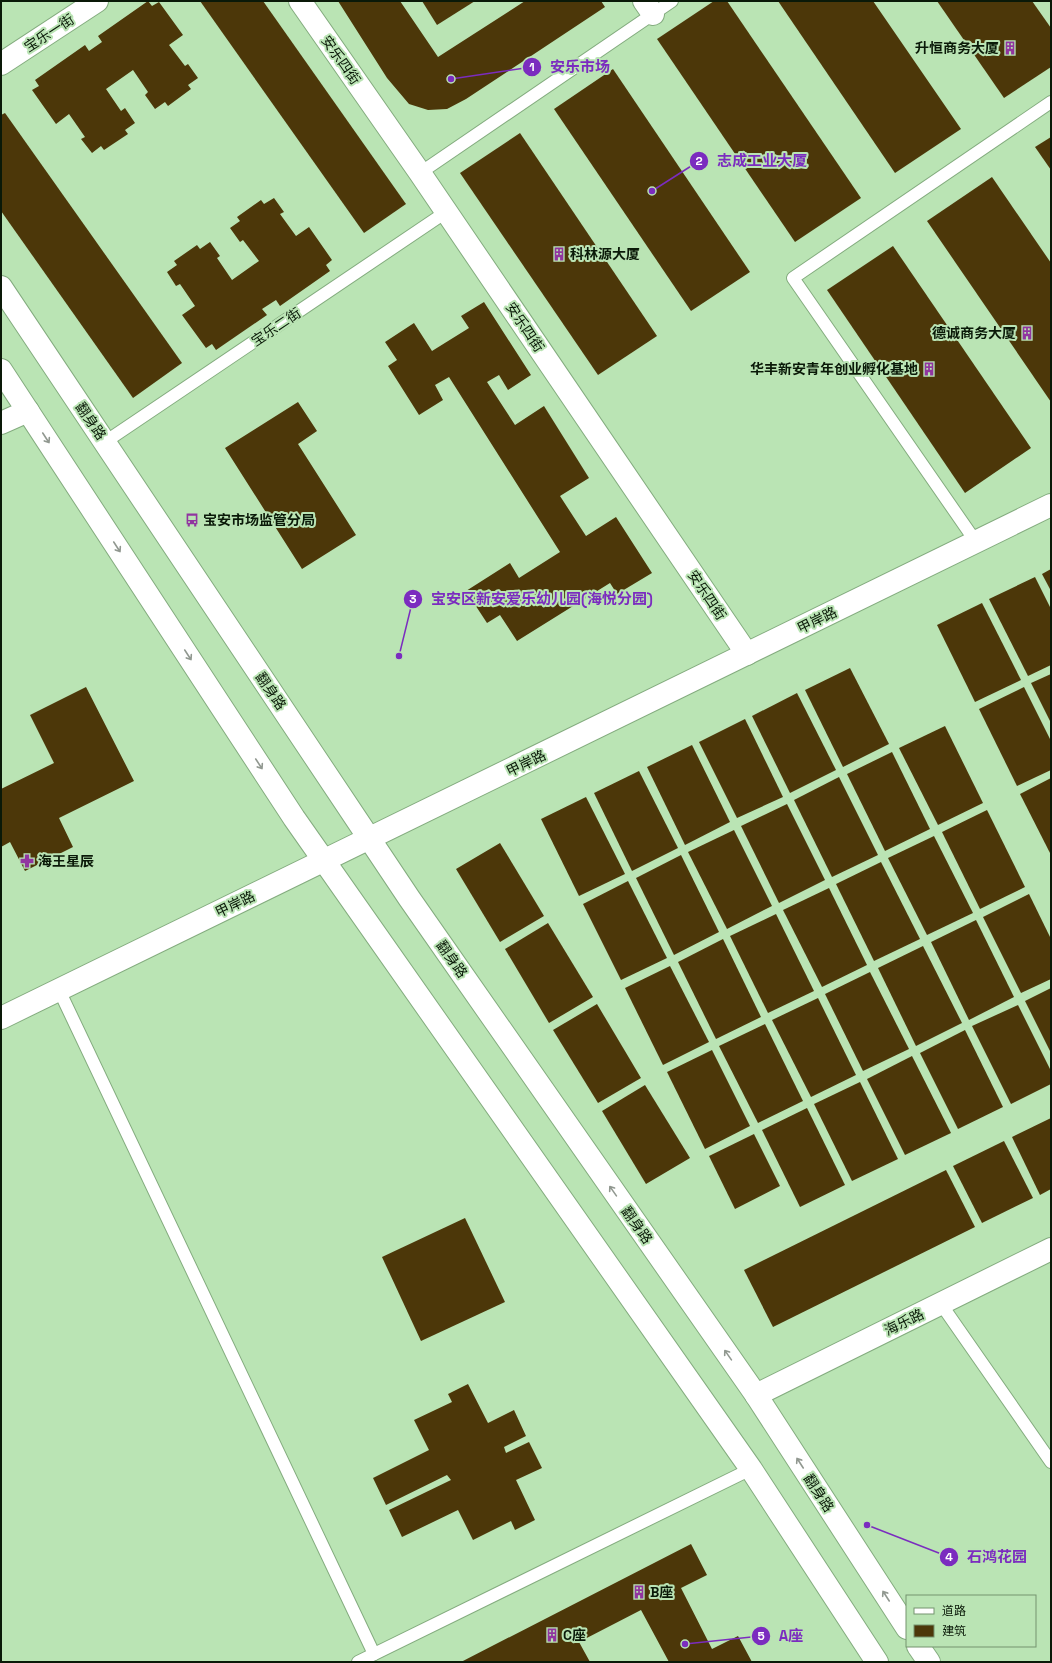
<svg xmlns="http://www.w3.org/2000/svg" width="1052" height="1663" viewBox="0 0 1052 1663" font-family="'Space Grotesk','Noto Sans SC',sans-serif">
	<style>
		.building { fill: #4c3709 }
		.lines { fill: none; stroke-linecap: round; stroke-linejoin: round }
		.lane-casing { stroke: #84ac7f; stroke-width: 14 }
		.street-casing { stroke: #84ac7f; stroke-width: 24 }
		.secondary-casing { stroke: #84ac7f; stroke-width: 24 }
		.lane { stroke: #fff; stroke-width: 12 }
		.street { stroke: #fff; stroke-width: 22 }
		.secondary { stroke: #fff; stroke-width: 22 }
		.oneway { stroke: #919890 }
		.labels { text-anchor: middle; stroke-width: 4; stroke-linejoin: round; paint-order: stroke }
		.street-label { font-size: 14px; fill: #0a1908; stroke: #bae4b4 }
		.poi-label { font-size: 14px; font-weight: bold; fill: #0a1908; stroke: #bae4b4; text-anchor: start }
		.leader { fill: none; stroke: #7b2cbf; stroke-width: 1.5 }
		.callout-dot { fill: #7b2cbf; stroke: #bae4b4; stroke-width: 1.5 }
		.mark-label { font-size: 12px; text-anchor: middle; font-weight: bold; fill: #fff }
		.callout-label { font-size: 15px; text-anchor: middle; font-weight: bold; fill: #7b2cbf; stroke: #bae4b4; stroke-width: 4; stroke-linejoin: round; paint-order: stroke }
	</style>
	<rect width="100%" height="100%" fill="#bae4b4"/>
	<g class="building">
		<path d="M148,1L152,6L159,2L183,35L169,45L185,66L188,64L198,78L188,85L191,89L168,106L165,102L155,109L145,95L148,92L133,70L106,89L121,111L125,108L135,123L125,130L128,134L104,150L101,146L92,153L81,139L85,137L69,114L56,124L32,90L39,86L35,80L85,45L89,51L102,42L98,36Z"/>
		<path d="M200,1H263L406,204L364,233Z"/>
		<path d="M338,1H400L438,57L525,1H601L605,7L466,99L447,109L428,110L409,104L387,78Z"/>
		<path d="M422,1H475L437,25Z"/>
		<path d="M714,1H727L861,198L795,242L657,39Z"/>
		<path d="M778,1H873L961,129L895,173Z"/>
		<path d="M937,1H1032L1051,28V67L1004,98Z"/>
		<path d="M613,69L750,272L691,311L554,109Z"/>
		<path d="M5,113L182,363L133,398L1,211V115Z"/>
		<path d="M520,133L657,336L598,375L460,173Z"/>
		<path d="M1051,137V170L1035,147Z"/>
		<path d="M992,177L1051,263V402L927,221Z"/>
		<path d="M274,198L284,212L280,214L296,236L309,227L332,260L326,265L330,271L280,306L276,300L262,309L267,315L216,350L212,344L206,348L182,315L195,306L180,284L176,286L167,272L177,265L174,261L197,245L200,249L210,242L220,256L217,258L232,280L259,261L243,240L240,242L230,228L240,221L237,217L261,200L264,204Z"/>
		<path d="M893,246L1031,448L965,493L827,290Z"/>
		<path d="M484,302L531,375L508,390L499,375L487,382L515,425L544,406L589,478L560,496L586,536L616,517L652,573L617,594L610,583L517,641L500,615L487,623L466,591L510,563L519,578L560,552L449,377L435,385L443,400L419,415L388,366L397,360L385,342L414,323L432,351L469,328L461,316Z"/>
		<path d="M298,402L317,431L298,444L356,535L302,569L225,448Z"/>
		<path d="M1051,569V591L1042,574Z"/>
		<path d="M1035,577L1051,609V665L1028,676L989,599Z"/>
		<path d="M982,603L1021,680L975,702L937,625Z"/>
		<path d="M850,668L889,744L843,767L805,690Z"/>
		<path d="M1051,674V723L1031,683Z"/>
		<path d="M86,687L134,781L59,818L73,847L25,871L10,842L1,847V789L54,763L30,715Z"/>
		<path d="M1024,687L1051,741V770L1017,786L979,709Z"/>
		<path d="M797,693L836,770L790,793L752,716Z"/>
		<path d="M745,719L783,797L737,818L699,742Z"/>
		<path d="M945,726L983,803L938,825L899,748Z"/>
		<path d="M692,745L730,822L685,845L647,767Z"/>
		<path d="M892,752L930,829L885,851L847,774Z"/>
		<path d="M639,771L678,848L632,871L594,793Z"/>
		<path d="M839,777L878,855L832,877L794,800Z"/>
		<path d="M1051,778V855L1020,794Z"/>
		<path d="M586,797L625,874L579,896L541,819Z"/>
		<path d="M787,804L825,880L779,903L741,826Z"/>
		<path d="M987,810L1025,887L980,909L942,832Z"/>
		<path d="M734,830L772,906L727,929L688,852Z"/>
		<path d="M934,836L973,913L927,935L888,858Z"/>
		<path d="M500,843L544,916L500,942L456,869Z"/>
		<path d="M681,855L719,932L674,955L636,878Z"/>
		<path d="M881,862L920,939L874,961L836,884Z"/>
		<path d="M628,881L667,958L621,980L583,904Z"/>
		<path d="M829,888L867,965L822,987L783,910Z"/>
		<path d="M1029,894L1051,939V979L1021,993L983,917Z"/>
		<path d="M776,914L814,991L768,1013L730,936Z"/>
		<path d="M976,920L1014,997L969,1020L931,942Z"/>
		<path d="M548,923L593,997L549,1023L505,949Z"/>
		<path d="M723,939L761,1017L716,1039L678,962Z"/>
		<path d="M923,946L962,1023L916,1046L878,968Z"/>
		<path d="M670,966L709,1042L663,1065L625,988Z"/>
		<path d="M870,972L909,1049L863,1071L825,994Z"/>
		<path d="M1051,988V1053L1025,1001Z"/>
		<path d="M818,998L856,1075L811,1097L772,1020Z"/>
		<path d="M597,1004L641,1078L598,1103L553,1030Z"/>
		<path d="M1018,1005L1051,1071V1084L1011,1104L972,1026Z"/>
		<path d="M765,1024L803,1101L758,1123L719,1046Z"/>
		<path d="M965,1030L1003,1107L958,1129L920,1053Z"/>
		<path d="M712,1050L750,1126L705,1149L667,1072Z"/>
		<path d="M912,1056L951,1133L905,1155L867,1079Z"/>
		<path d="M860,1082L898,1159L852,1181L814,1104Z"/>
		<path d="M645,1085L690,1158L646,1184L602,1111Z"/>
		<path d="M807,1108L845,1185L800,1207L762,1130Z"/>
		<path d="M1051,1118V1189L1040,1195L1012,1137Z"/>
		<path d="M754,1134L780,1186L735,1209L709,1156Z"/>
		<path d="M1004,1141L1033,1198L982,1223L953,1166Z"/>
		<path d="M946,1170L975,1227L773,1327L744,1270Z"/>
		<path d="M465,1218L505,1302L421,1341L382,1257Z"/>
		<path d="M468,1384L488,1423L514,1410L526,1436L504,1447L506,1453L529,1442L542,1468L516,1480L535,1520L515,1530L511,1521L473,1540L458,1510L402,1537L389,1510L451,1480L447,1475L386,1505L373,1478L429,1450L414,1420L452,1402L448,1394Z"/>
		<path d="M691,1544L707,1575L681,1588L712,1649L738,1636L752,1662H669L641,1610L579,1642L590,1662H461Z"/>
	</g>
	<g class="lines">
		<g class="lane-casing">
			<g id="lane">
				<path d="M420,173L672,1"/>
				<path d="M105,442L446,212"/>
				<path d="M976,542L793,278L1051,102"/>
				<path d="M59,990L374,1654"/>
				<path d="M941,1304L1051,1462"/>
				<path d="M358,1662L751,1469"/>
			</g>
		</g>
		<g class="street-casing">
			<g id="street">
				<path d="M300,1L420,173L747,654"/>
				<path d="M644,1L653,14"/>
				<path d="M1,64L97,1"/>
				<path d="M1,423L28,411"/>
				<path d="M756,1395L1051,1249"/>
			</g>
		</g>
		<g class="secondary-casing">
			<g id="secondary">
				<path d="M1,287L409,898L756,1395L907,1628"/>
				<path d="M1,370L294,818L751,1469L877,1662"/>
				<path d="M1,1018C351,847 701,677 1051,505"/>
				<path d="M918,1646L929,1662"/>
			</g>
		</g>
		<use href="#lane" class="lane"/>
		<use href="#street" class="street"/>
		<use href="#secondary" class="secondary"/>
	</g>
	<defs><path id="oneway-shaft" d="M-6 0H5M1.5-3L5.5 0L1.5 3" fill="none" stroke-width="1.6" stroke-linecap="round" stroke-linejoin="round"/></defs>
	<g class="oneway">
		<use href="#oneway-shaft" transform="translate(46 438) rotate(57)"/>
		<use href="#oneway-shaft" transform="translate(117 547) rotate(57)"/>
		<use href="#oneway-shaft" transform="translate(188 655) rotate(57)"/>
		<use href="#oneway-shaft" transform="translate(259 764) rotate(57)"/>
		<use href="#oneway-shaft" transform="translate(613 1191) rotate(-125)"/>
		<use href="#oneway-shaft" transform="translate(728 1355) rotate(-125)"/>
		<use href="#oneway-shaft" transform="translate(800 1463) rotate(-123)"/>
		<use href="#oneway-shaft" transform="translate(886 1596) rotate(-123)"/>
	</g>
	<defs>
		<g id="building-bare" transform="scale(1.08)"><path d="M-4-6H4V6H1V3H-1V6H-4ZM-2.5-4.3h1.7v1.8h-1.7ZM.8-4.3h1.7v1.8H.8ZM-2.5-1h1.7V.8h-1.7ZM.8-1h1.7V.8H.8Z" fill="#9135a0" stroke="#bae4b4" stroke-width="2.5" paint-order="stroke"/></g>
		<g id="bus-bare" transform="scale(1.08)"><path d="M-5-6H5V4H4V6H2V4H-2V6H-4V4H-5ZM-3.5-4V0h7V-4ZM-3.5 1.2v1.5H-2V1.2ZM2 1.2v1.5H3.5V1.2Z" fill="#9135a0" stroke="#bae4b4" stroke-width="2.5" paint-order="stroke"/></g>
		<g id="pharmacy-bare" transform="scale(1.08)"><path d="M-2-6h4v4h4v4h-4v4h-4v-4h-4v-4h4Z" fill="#9135a0" stroke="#bae4b4" stroke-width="2.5" paint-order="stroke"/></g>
	</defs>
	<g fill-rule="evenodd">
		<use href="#building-bare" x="1010" y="48"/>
		<use href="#building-bare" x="559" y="254"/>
		<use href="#building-bare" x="1027" y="333"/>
		<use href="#building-bare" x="929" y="369"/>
		<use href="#bus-bare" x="192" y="520"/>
		<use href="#pharmacy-bare" x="27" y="861"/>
		<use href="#building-bare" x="639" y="1592"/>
		<use href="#building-bare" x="552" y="1635"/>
	</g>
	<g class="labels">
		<g class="street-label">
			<text transform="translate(49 33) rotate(-33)" y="5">宝乐一街</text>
			<text transform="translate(341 60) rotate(55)" y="5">安乐四街</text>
			<text transform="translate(276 327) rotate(-34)" y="5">宝乐二街</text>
			<text transform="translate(525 327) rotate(56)" y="5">安乐四街</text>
			<text transform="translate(91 421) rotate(56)" y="5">翻身路</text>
			<text transform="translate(707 595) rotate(56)" y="5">安乐四街</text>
			<text transform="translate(817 620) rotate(-26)" y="5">甲岸路</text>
			<text transform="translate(271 691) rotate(56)" y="5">翻身路</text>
			<text transform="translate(526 763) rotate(-26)" y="5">甲岸路</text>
			<text transform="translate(235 904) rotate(-26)" y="5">甲岸路</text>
			<text transform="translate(452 959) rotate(55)" y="5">翻身路</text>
			<text transform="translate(637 1225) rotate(55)" y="5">翻身路</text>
			<text transform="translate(904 1322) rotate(-26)" y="5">海乐路</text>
			<text transform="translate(819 1493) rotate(57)" y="5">翻身路</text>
		</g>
		<g class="poi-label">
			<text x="999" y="53" text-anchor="end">升恒商务大厦</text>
			<text x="570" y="259">科林源大厦</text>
			<text x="1016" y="338" text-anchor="end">德诚商务大厦</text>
			<text x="918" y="374" text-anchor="end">华丰新安青年创业孵化基地</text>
			<text x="203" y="525">宝安市场监管分局</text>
			<text x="38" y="866">海王星辰</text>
			<text x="650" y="1597">B座</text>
			<text x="563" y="1640">C座</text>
		</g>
	</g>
	<path class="leader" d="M451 79L532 67M652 191L699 161M399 656L413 599M867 1525L949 1557M685 1644L761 1636"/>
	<g class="callout-dot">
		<circle cx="451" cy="79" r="4"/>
		<circle cx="652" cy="191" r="4"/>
		<circle cx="399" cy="656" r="4"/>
		<circle cx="867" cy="1525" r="4"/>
		<circle cx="685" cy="1644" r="4"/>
		<circle cx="532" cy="67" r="10"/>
		<circle cx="699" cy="161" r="10"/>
		<circle cx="413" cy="599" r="10"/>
		<circle cx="949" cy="1557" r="10"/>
		<circle cx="761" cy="1636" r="10"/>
	</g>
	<g class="mark-label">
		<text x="532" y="71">1</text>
		<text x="699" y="165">2</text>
		<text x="413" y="603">3</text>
		<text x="949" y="1561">4</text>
		<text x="761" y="1640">5</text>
	</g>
	<g class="callout-label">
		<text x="580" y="72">安乐市场</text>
		<text x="762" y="166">志成工业大厦</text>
		<text x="542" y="604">宝安区新安爱乐幼儿园(海悦分园)</text>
		<text x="997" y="1562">石鸿花园</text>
		<text x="791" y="1641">A座</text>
	</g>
	<rect width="1052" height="1663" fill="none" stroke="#0a1908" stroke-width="4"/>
	<rect x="906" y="1595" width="130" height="52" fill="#bae4b4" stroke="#74936f"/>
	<rect x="914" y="1608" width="20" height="6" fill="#ffffff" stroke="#74936f"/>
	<text x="942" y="1615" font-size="12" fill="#0a1908">道路</text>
	<rect x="914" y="1625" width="20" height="12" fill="#4c3709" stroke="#74936f"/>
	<text x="942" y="1635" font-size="12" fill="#0a1908">建筑</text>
</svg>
